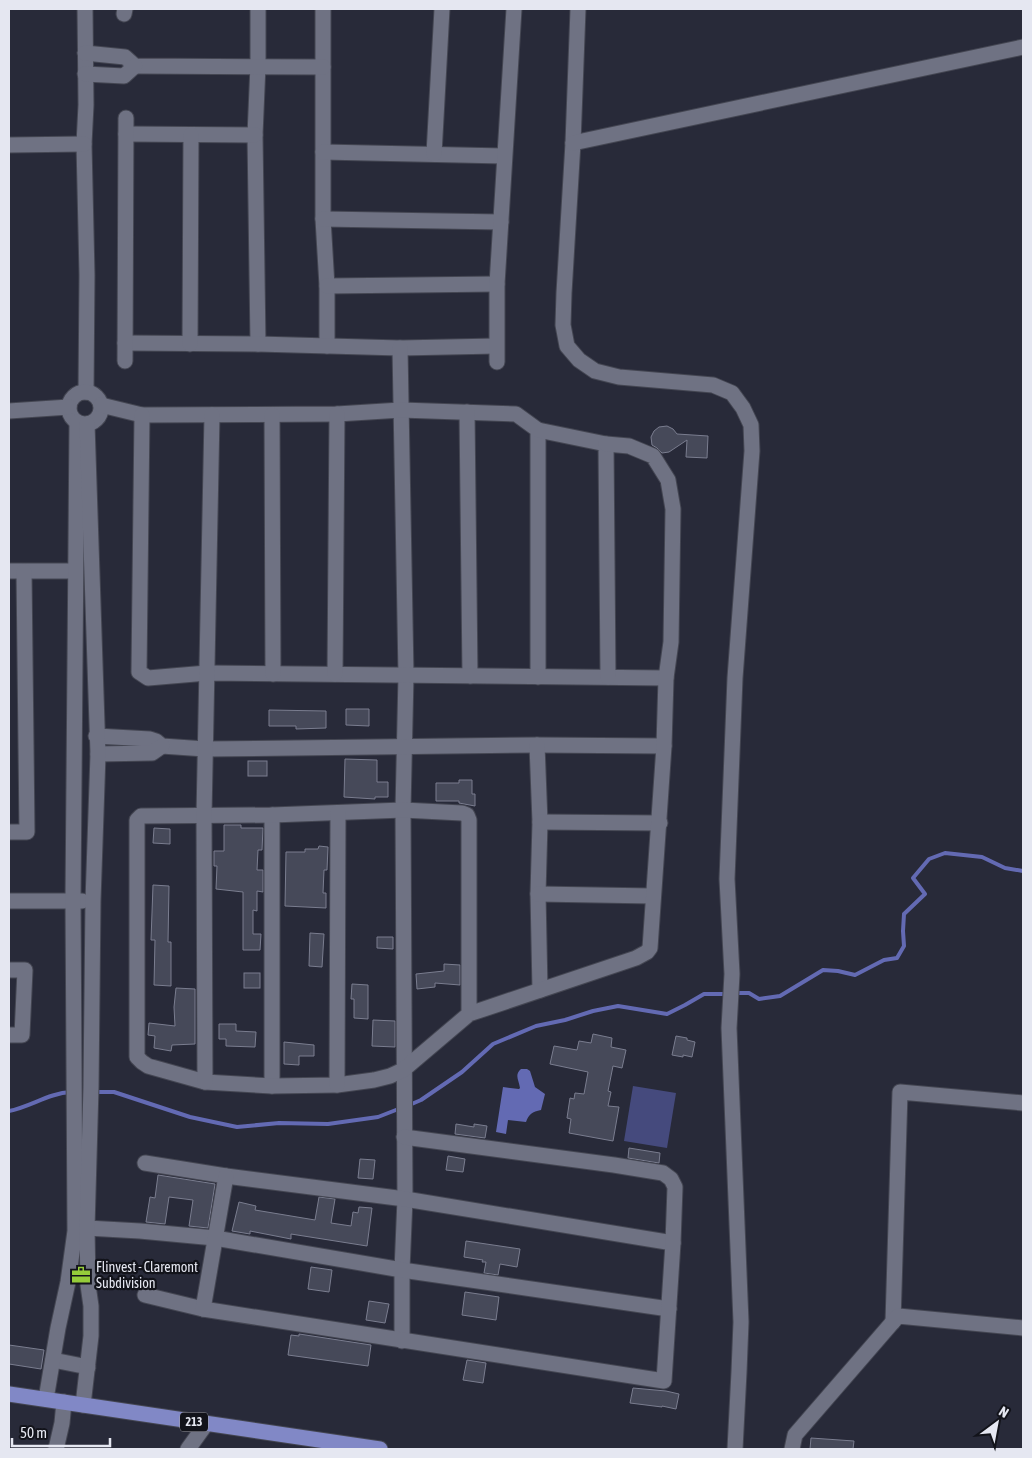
<svg xmlns="http://www.w3.org/2000/svg" width="1032" height="1458" viewBox="0 0 1032 1458" font-family="'Asap Condensed',sans-serif">
	<style>
		.green { fill: #454a7d }
		.water { fill: #636ab3 }
		.lines { fill: none; stroke-linecap: round; stroke-linejoin: round }
		.stream { stroke: #636ab3; stroke-width: 4 }
		.building { fill: #464959; stroke: #7a7d8f }
		.minor-casing { stroke: #444652; stroke-width: 17 }
		.major-casing { stroke: #444652; stroke-width: 17 }
		.minor { stroke: #6f7283; stroke-width: 15 }
		.major { stroke: #8188c6; stroke-width: 15 }
		.labels { text-anchor: middle; stroke-width: 4.5; stroke-linejoin: round; paint-order: stroke }
		.shield { fill: #12131a; stroke: #a6a7b0; stroke-width: 1 }
		.shield-label { font-size: 12px; font-weight: bold; fill: #e5e7f1 }
		.poi-label { font-size: 14px; fill: #e5e7f1; stroke: #12131a; text-anchor: start }
	</style>
	<rect width="100%" height="100%" fill="#282a39"/>
	<path class="green" d="M633,1086L676,1093L667,1148L624,1141Z"/>
	<path class="water" d="M521,1069H527L530,1071L535,1087L545,1094L541,1110C532,1112 529,1114 526,1122L508,1120L506,1134L496,1132L503,1087L519,1089L520,1088C519,1080 514,1075 521,1069Z"/>
	<g class="lines">
		<g class="stream">
			<path d="M735,993H749L759,999L780,996L823,970L838,971L855,975L884,960L897,958L904,946L903,931L904,914L925,894L913,878L929,859L945,853L982,857L1005,868L1023,871"/>
			<path d="M95,1092H114L190,1117L237,1127L279,1123L328,1124L378,1117L401,1108"/>
			<path d="M407,1106L421,1100L462,1072L493,1044L536,1026L565,1020L593,1011L618,1006L667,1014L685,1005L704,994H728"/>
			<path d="M9,1111C30,1107 49,1093 71,1092"/>
		</g>
	</g>
	<g class="building">
		<path d="M667,426L673,429L677,434L708,436L707,458L686,457L687,440L669,452L662,453L657,448L652,445L651,437L654,431L659,427Z"/>
		<path d="M346,709H369V726L346,725Z"/>
		<path d="M269,710L326,711V728L296,729V726H269Z"/>
		<path d="M345,759L377,760V782H388V797H375V799L344,797Z"/>
		<rect x="248" y="761" width="19" height="15"/>
		<path d="M459,780H472V794H475V806L459,803V801H436V783H459Z"/>
		<path d="M224,825H241V828H263L262,850H258L257,870H263V892L257,891V911L253,910V934H261L260,950H243V892L216,889L217,866H214V851H224Z"/>
		<path d="M154,828L170,829V844L153,843Z"/>
		<path d="M319,846L328,847L327,870H324L323,893H326V908L285,906L286,852H305V849H318Z"/>
		<path d="M153,885L169,886L168,942H171V986L154,985L155,940H151Z"/>
		<path d="M310,933L324,934L322,967L309,966Z"/>
		<path d="M377,937H393V949L377,948Z"/>
		<path d="M444,964L460,965V985L435,983V987L417,989L416,974L444,971Z"/>
		<rect x="244" y="973" width="16" height="15"/>
		<path d="M352,984L368,985V1019L354,1018V999H351Z"/>
		<path d="M176,988L195,989V1044L172,1045L171,1051L154,1048L155,1036L148,1035L149,1023L175,1026L174,1007Z"/>
		<path d="M373,1020L395,1021V1047L372,1046Z"/>
		<path d="M219,1024H236V1031L256,1032L255,1047L226,1046V1039H219Z"/>
		<path d="M593,1034L612,1038L611,1047L626,1050L622,1068L613,1066L608,1091L611,1092L608,1106L619,1107L613,1141L569,1133L571,1119L567,1118L570,1098L574,1099L575,1093L584,1094L588,1072L550,1064L554,1046L577,1050L579,1041L591,1043Z"/>
		<path d="M676,1036L687,1038V1040L695,1042L692,1057L683,1055V1057L672,1055Z"/>
		<path d="M284,1042L314,1045V1056H299V1065L284,1064Z"/>
		<path d="M456,1124L474,1127V1124L487,1126L485,1138L455,1134Z"/>
		<path d="M629,1148L660,1153L659,1163L628,1158Z"/>
		<path d="M448,1156L465,1159L463,1172L446,1170Z"/>
		<path d="M360,1159L375,1160L373,1179L358,1178Z"/>
		<path d="M158,1175L215,1184L208,1228L189,1226L193,1200L169,1197L165,1224L146,1222L150,1197L155,1198Z"/>
		<path d="M319,1197L335,1199L331,1223L351,1226L353,1212L358,1213L359,1207L372,1208L367,1246L291,1234V1239L250,1231V1234L232,1231L239,1202L256,1206L255,1210L315,1220Z"/>
		<path d="M466,1241L520,1249L517,1267L500,1264L498,1275L484,1273L486,1262H482L483,1260L464,1257Z"/>
		<path d="M311,1267L332,1270L329,1292L308,1289Z"/>
		<path d="M465,1292L499,1297L496,1320L462,1315Z"/>
		<path d="M369,1301L389,1304L385,1323L366,1320Z"/>
		<path d="M299,1334L371,1345L368,1366L288,1355L291,1335L299,1336Z"/>
		<path d="M9,1345L44,1350L41,1369L9,1364Z"/>
		<path d="M467,1360L486,1363L483,1383L463,1380Z"/>
		<path d="M633,1388L666,1391L679,1394L676,1409L662,1406V1407L630,1403Z"/>
		<path d="M811,1438L854,1441L853,1449H810Z"/>
	</g>
	<g class="lines">
		<g class="minor-casing">
			<g id="minor">
				<path d="M85,9L86,105L84,144L87,275L86,392"/>
				<path d="M258,9V65L255,135L258,344"/>
				<path d="M323,9V219L327,286V346"/>
				<path d="M578,9L573,143L564,293L563,325L567,346L579,360L595,371L619,377L713,385L732,393L743,408L751,425L752,451L735,678L727,879L732,974L729,1028L741,1322L739,1372L735,1449"/>
				<path d="M124,14L125,9"/>
				<path d="M85,53L125,57L135,66L323,67"/>
				<path d="M85,74L124,76L135,66"/>
				<path d="M126,134L255,135"/>
				<path d="M573,143L1023,47"/>
				<path d="M9,145L84,144"/>
				<path d="M323,152L504,156"/>
				<path d="M434,154L442,9"/>
				<path d="M323,219L501,222"/>
				<path d="M327,286L497,284"/>
				<path d="M125,343L258,344L400,348L496,346"/>
				<path d="M190,344L191,135"/>
				<path d="M400,348L406,675L403,810L405,1199L402,1270V1341"/>
				<path d="M125,361L126,118"/>
				<path d="M497,362V284L514,9"/>
				<circle cx="85" cy="408" r="16"/>
				<path d="M101,405L142,415L337,414L401,410L516,414L538,430V677"/>
				<path d="M9,411L69,407"/>
				<path d="M467,412L470,676"/>
				<path d="M142,415L139,672L148,678L207,673L666,678"/>
				<path d="M272,415L273,674"/>
				<path d="M538,430L606,444L608,677"/>
				<path d="M9,571H75"/>
				<path d="M335,674L337,414"/>
				<path d="M96,736L150,739L156,741L162,746L205,749L537,745L664,746"/>
				<path d="M537,745L540,822L538,894L540,990"/>
				<path d="M98,754L152,753L162,746"/>
				<path d="M272,815V1086"/>
				<path d="M540,822L660,823"/>
				<path d="M9,832H27L24,572"/>
				<path d="M538,894L653,896"/>
				<path d="M9,901H82"/>
				<path d="M9,970H25L22,1035H9"/>
				<path d="M469,1014V820L467,815L462,813L403,810L272,815L141,816L137,820V1057L142,1062L148,1066L205,1082L272,1086L337,1085L374,1080L390,1076L403,1070L469,1014L636,958L647,952L650,948L664,746L666,678L671,642L673,509L668,480L653,456L629,446L606,444"/>
				<path d="M205,1082L204,816L212,415"/>
				<path d="M337,1085L338,813"/>
				<path d="M145,1163L226,1176L405,1199L673,1243"/>
				<path d="M79,1230L87,1228L140,1231L215,1238L402,1270L669,1309"/>
				<path d="M145,1295L203,1309L664,1381L673,1243L675,1187L671,1179L663,1173L614,1165L404,1137"/>
				<path d="M203,1309L226,1176"/>
				<path d="M893,1322L900,1092L1023,1103"/>
				<path d="M53,1360L88,1367"/>
				<path d="M46,1399L58,1328L68,1282L75,1231L73,901L77,422"/>
				<path d="M83,1405L91,1336V1306L88,1285L87,1228L91,1087L93,901L98,754L87,424"/>
				<path d="M56,1449L62,1423L64,1402"/>
				<path d="M188,1449L206,1424"/>
				<path d="M792,1449L795,1435L898,1316L1023,1328"/>
			</g>
		</g>
		<g class="major-casing">
			<path id="major" d="M9,1394L380,1449"/>
		</g>
		<use href="#minor" class="minor"/>
		<use href="#major" class="major"/>
	</g>
	<defs>
		<g id="office-bare" transform="scale(1.5)"><path d="M-6-3h4V-5.5h4V-3h4V5H-6ZM-1-4.5V-3h2v-1.5ZM-6 0V1H6V0Z" fill="#95cc3a" stroke="#12131a" stroke-width="2.5" paint-order="stroke"/></g>
	</defs>
	<g fill-rule="evenodd">
		<use href="#office-bare" x="81" y="1275"/>
	</g>
	<g class="labels">
		<rect class="shield" x="180" y="1412.5" width="28" height="19" rx="4"/>
		<g class="shield-label">
			<text x="194" y="1426">213</text>
		</g>
		<g class="poi-label">
			<text x="96" y="1272">Flinvest - Claremont<tspan x="96" dy="16">Subdivision</tspan></text>
		</g>
	</g>
	<rect width="1032" height="1458" fill="none" stroke="#e5e7f1" stroke-width="20"/>
	<g transform="translate(997 1423) rotate(32)" stroke="#12131a" stroke-width="4" paint-order="stroke">
	<path d="M0-4L9 19L0 12L-9 19Z" fill="#e5e7f1"/>
	<text y="-8" font-size="14" font-weight="bold" text-anchor="middle" fill="#e5e7f1">N</text>
	</g>
	<path d="M12 1438v8h98v-8" fill="none" stroke="#e5e7f1" stroke-width="2.5"/>
	<text x="20" y="1438" font-size="15" fill="#e5e7f1" stroke="#12131a" stroke-width="4" paint-order="stroke">50 m</text>
</svg>
